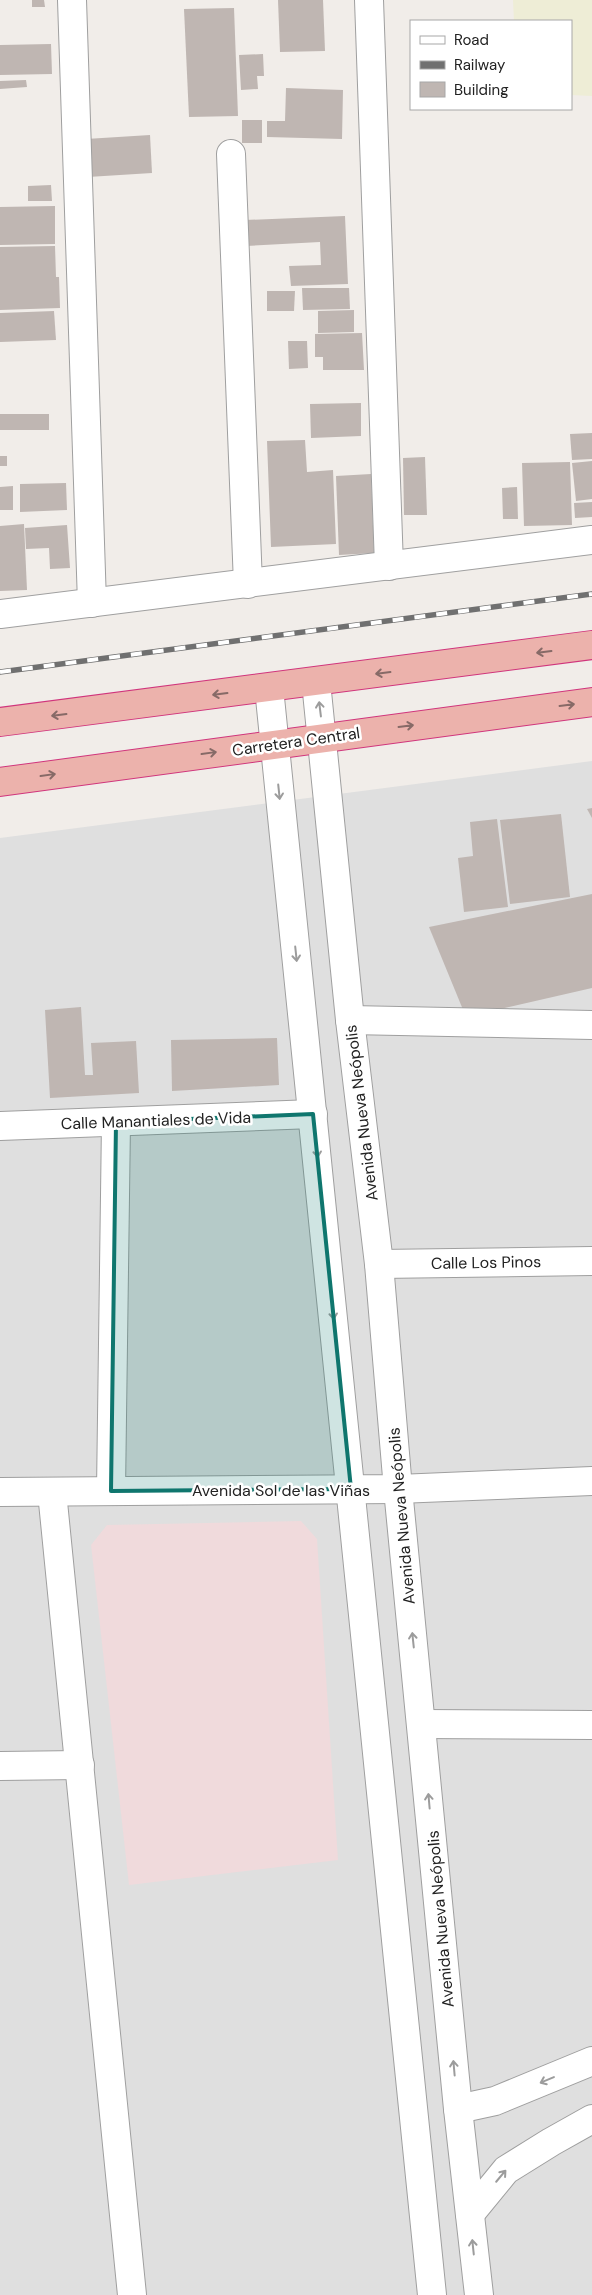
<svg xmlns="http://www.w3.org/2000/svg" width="592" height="2295" viewBox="0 0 592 2295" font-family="'DM Sans',sans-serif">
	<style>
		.residential { fill: #dfdfdf }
		.commercial { fill: #f0dadc }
		.farmland { fill: #eeedd6 }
		.building { fill: #bfb6b2 }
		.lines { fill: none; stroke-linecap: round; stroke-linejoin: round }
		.minor-casing { stroke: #9f9f9f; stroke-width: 30 }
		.tertiary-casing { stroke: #9f9f9f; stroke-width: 30 }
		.trunk-casing { stroke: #d0357c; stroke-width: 30 }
		.minor { stroke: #fff; stroke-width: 28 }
		.tertiary { stroke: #fff; stroke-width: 28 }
		.trunk { stroke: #ecb2ac; stroke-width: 28 }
		.rail-casing { stroke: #707070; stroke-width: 5.5 }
		.rail { stroke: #fff; stroke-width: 4; stroke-dasharray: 11; stroke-linecap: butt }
		.oneway { stroke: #876a67 }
		.oneway2 { stroke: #9c9c9c }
		.marked { fill: #0f766e; fill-opacity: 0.2; stroke: #0f766e; stroke-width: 4; stroke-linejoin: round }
		.labels { text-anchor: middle; stroke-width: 5; stroke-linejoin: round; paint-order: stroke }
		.street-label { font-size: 16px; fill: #222; stroke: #fff }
	</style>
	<rect width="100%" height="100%" fill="#f1ede9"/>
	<path class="residential" d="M592,761V2295H0V838Z"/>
	<path class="commercial" d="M301,1521L317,1539L338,1860L129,1885L91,1545L107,1525Z"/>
	<path class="farmland" d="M513,0H592V96L571,95V21H514Z"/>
	<g class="building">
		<path d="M32,0H44L45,7H32Z"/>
		<path d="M278,0H323L325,51L280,52Z"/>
		<path d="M234,8L238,116L189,117L184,9Z"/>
		<path d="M51,44L52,74L0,75V45Z"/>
		<path d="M263,54L264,76H257L258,89L241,90L239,55Z"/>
		<path d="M26,80L27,87L0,89V81Z"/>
		<path d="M286,88L343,90L342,139L267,137V121H285Z"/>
		<rect x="242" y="120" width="20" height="23"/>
		<path d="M150,135L152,173L88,177L86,139Z"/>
		<path d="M51,185L52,201H28V186Z"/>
		<path d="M55,206V244L0,245V207Z"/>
		<path d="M345,216L348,284L291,286L289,266L321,265L320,242L246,246L245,220Z"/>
		<path d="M55,246L56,277H59L60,308L0,310V247Z"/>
		<path d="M302,288H349L350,309L303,310Z"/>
		<path d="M267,291H295L294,311H267Z"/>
		<path d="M354,310V332L318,333V311Z"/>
		<path d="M54,311L56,340L0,342V313Z"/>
		<path d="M362,333L364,370H323V357H315V334Z"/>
		<path d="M288,341H307L308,368L289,369Z"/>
		<path d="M361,403V436L311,438L310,404Z"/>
		<rect x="0" y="414" width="49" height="16"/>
		<path d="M592,433V459L572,460L570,434Z"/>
		<path d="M305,440L307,472L333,470L336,544L271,547L267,441Z"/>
		<rect x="0" y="456" width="7" height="10"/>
		<path d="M425,457L427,515H404L403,458Z"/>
		<path d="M592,461V499L576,501L572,463Z"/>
		<path d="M570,462L572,525L524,526L522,463Z"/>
		<path d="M371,474L374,553L339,555L336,476Z"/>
		<path d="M66,483L67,510L20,512V484Z"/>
		<path d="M13,486V510H0V487Z"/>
		<path d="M517,487L518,519H503L502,488Z"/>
		<path d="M592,502V517L575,518L574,503Z"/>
		<path d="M24,524L27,590L0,591V526Z"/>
		<path d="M67,525L70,568L50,569L49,548L26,549L25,528Z"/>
		<path d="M592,808V818L587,809Z"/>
		<path d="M561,814L570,897L510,904L500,820Z"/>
		<path d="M497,819L508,907L464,912L458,858L473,856L470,822Z"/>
		<path d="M592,894V988L466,1017L429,927Z"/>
		<path d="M81,1007L85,1075H93L91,1043L136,1041L139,1093L50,1098L45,1010Z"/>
		<path d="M277,1038L279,1085L172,1091L171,1040Z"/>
	</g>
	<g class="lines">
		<g class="minor-casing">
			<g id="minor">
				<path d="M72,0L92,603"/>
				<path d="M369,0L389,566"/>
				<path d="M231,154L248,584"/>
				<path d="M0,614L592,540"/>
				<path d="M350,1020L592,1025"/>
				<path d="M0,1126L313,1114"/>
				<path d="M379,1264L592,1261"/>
				<path d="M111,1491L116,1122"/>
				<path d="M0,1492L398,1489L592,1481"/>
				<path d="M52,1492L132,2295"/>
				<path d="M422,1724L592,1725"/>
				<path d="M0,1766L80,1765"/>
			</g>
		</g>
		<g class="tertiary-casing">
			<g id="tertiary">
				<path d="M316,682L350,1020L379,1264L398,1489L458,2109L479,2295"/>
				<path d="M269,688L432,2295"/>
				<path d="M458,2109L495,2101L592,2061"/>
				<path d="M470,2214L506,2170L551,2142L592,2119"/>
			</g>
		</g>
		<g class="trunk-casing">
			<g id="trunk">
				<path d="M0,722L592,645"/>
				<path d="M0,782L592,702"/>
			</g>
		</g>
		<use href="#minor" class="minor"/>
		<use href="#tertiary" class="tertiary"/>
		<use href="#trunk" class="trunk"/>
		<g class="rail-casing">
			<path id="rail" d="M0,672L592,594"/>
		</g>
		<use href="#rail" class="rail"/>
	</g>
	<defs><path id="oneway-shaft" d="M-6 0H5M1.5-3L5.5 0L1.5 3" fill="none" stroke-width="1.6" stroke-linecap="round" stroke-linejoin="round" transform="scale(1.25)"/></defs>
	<g class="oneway">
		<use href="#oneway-shaft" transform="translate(544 652) rotate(173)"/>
		<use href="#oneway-shaft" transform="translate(383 673) rotate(173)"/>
		<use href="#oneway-shaft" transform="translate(220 694) rotate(173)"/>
		<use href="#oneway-shaft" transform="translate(567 705) rotate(-7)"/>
		<use href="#oneway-shaft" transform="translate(59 715) rotate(173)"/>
		<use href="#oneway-shaft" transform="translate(406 726) rotate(-7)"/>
		<use href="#oneway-shaft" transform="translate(209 753) rotate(-8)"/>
		<use href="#oneway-shaft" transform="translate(48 775) rotate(-8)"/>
	</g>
	<g class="oneway2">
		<use href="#oneway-shaft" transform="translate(320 709) rotate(-97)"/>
		<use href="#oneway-shaft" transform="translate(279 792) rotate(84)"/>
		<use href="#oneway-shaft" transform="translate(296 954) rotate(84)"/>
		<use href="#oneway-shaft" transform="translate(317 1150) rotate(84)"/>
		<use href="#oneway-shaft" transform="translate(333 1312) rotate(84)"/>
		<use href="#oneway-shaft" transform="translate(413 1640) rotate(-96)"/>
		<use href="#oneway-shaft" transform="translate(429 1801) rotate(-95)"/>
		<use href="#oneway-shaft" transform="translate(454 2068) rotate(-95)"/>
		<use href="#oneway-shaft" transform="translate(547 2080) rotate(157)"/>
		<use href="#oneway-shaft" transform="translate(501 2176) rotate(-50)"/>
		<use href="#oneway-shaft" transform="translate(473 2247) rotate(-96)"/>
	</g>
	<path class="marked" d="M313,1114L351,1489L111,1491L116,1122Z"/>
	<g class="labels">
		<g class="street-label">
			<text transform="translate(296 741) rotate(-8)" y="6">Carretera Central</text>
			<text transform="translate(361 1113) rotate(-97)" y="6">Avenida Nueva Neópolis</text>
			<text transform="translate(156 1120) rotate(-2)" y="6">Calle Manantiales de Vida</text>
			<text transform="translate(486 1262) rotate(-1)" y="6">Calle Los Pinos</text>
			<text x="281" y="1496">Avenida Sol de las Viñas</text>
			<text transform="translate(401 1516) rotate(-95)" y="6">Avenida Nueva Neópolis</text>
			<text transform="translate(440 1919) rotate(-95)" y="6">Avenida Nueva Neópolis</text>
		</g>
	</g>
	<rect x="410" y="20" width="162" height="90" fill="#ffffff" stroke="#a7a7a7"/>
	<rect x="420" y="36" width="25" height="8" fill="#ffffff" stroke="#a7a7a7"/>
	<text x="454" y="45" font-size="15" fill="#222222">Road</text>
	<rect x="420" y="61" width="25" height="8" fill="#707070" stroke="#a7a7a7"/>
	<text x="454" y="70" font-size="15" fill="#222222">Railway</text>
	<rect x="420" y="82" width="25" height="15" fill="#bfb6b2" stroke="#a7a7a7"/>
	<text x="454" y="95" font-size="15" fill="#222222">Building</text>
</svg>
